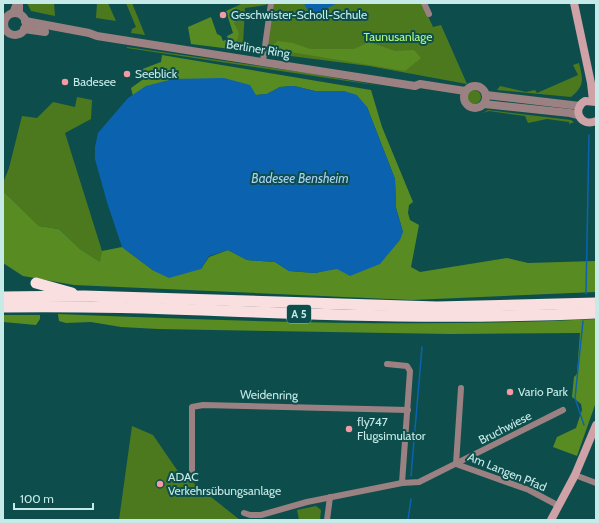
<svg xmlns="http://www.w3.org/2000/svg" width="599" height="523" viewBox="0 0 599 523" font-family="Cabin,sans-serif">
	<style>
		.green { fill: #4d791e }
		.forest { fill: #598b23 }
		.water { fill: #0b63b0 }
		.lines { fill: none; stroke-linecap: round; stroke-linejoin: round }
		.stream { stroke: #0b63b0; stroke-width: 1.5 }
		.minor { stroke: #9c8183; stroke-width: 6 }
		.tertiary { stroke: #9c8183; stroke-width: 8 }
		.secondary { stroke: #cea2a6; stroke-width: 8 }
		.motorway { stroke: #fadfe1; stroke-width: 11 }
		.poi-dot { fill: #f49aa5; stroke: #0d4e4c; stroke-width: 1.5 }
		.labels { text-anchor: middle; stroke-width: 4; stroke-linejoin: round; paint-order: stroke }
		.shield { fill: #0d4e4c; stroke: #8ebbb9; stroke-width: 1 }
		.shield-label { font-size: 11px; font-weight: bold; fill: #c6eae8 }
		.poi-label { font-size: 12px; fill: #c6eae8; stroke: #0d4e4c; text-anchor: start }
		.park-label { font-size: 12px; fill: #b4f878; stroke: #0d4e4c }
		.street-label { font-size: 12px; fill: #c6eae8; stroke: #0d4e4c }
		.water-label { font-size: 13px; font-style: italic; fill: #aacef7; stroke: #0d4e4c }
	</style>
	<rect width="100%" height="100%" fill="#0d4e4c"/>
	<g class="green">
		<path d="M27,3H54L55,16L31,11Z"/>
		<path d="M97,3H108L116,21L96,18Z"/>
		<path d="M126,3H132L145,35L131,33L132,29L136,27Z"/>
		<path d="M243,3H267L266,5L245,8L243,44L237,42L234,23L240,20L235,7Z"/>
		<path d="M272,3H422L433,27L441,25L467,84L369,66L267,53Z"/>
		<path d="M127,47L308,73L381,86L127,48Z"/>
		<path d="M579,63C583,80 585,85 571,97L497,90L500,86L526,92L535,90L537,93L578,75L573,65Z"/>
		<circle cx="474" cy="97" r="7"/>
		<path d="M77,97L92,100L91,119L65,133L102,251L101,263L80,249L59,229L39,226L3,191V183L9,168L22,116L37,118L53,102L75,107Z"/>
		<path d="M488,110L571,120L574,122L569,124V122L547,119L528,123L525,116L489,111L483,113Z"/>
		<path d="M132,426L153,435L177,470L240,520H119Z"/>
		<path d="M316,506L321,510L320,520H299L297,510Z"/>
	</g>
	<g class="forest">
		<path d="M235,7L240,20L234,23L239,33L237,42L256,48L255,52L191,44L188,27L211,17L217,34L221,36L223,41L228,39L227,36L233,33L226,11Z"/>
		<path d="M278,41L293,43L310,49H354L369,42L395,51L414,50L421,58L405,71L273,49L274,44Z"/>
		<path d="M162,55L371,90L382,127L413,202L409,205L408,213L410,220L419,225L411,267L420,272L507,258L528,263L595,261L596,258V292L412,300L74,285L23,276L3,263V191L39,226L59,229L80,249L100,262L102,251L122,247L154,271L201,269L209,257L228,250L247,260L275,262L289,271L315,273L337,268L403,232L396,208L395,179L367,107L344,91H315L294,86L280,87L267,94L256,95L146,86L133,96L131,88L145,78L140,70L161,62Z"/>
		<path d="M58,314C237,321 417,328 596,319V402L577,456L553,447L557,437L576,428L582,410L581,404L572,397L574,377L577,374L580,333L450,334L158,329L121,327L91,322L66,323L59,321Z"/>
		<path d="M3,315H40V319L36,325L3,322Z"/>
	</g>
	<g class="water">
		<path d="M304,3H338L310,16Z"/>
		<path d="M224,78L250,85L256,95L267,94L280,87L294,86L315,91H344L357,95L367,107L395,179L396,208L403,232L400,240L380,264L350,276L337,269L315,273L289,271L275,262L247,260L228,250L209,256L201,269L169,278L154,271L122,247L107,202L95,159V147L98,133L128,98L146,86L173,79Z"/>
	</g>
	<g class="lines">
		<g class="stream">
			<path d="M586,294L589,135"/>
			<path d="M583,321L575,398L584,425"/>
			<path d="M411,476L422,347"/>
			<path d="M408,520L411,499"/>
		</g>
		<g class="minor">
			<path d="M20,3V14"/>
			<path d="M424,3L429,14"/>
			<path d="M12,13L16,3"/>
			<path d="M263,61L271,3"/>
			<path d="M387,364L407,366L410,371L402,483"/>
			<path d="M456,464L529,490L559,506"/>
			<path d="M456,464L461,388"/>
			<path d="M192,470V407L203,405L408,410"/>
			<path d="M575,475L596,483"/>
			<path d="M244,513L250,515H261L307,502L402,483L419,482L563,410"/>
			<path d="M327,520L330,497"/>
		</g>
		<g class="tertiary">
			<circle cx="15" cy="24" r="11"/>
			<path d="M25,21L89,33L97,36L415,86L420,84L465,91"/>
			<path d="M24,29L45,32"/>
			<circle cx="475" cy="97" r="11"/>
			<path d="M486,95L580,106"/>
			<path d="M484,104L570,113L578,115"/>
		</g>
		<g class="secondary">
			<path d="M574,3L591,83L593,101"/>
			<path d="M596,102L585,101C571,109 581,128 596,121"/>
			<path d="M551,520L575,475L596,425"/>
		</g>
		<g class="motorway">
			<path d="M36,283L72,293"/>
			<path d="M3,297L84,296L437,307L596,303"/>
			<path d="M3,307C117,305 231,312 345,315C429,317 512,317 596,313"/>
		</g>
	</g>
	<g class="poi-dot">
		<circle cx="223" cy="15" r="4"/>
		<circle cx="127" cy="74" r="4"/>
		<circle cx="65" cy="82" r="4"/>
		<circle cx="510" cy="392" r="4"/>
		<circle cx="349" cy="429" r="4"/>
		<circle cx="160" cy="484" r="4"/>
	</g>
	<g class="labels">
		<rect class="shield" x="287" y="305" width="24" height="18" rx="3"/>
		<g class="shield-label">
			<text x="299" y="318">A 5</text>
		</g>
		<g class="poi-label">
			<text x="231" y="19">Geschwister-Scholl-Schule</text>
			<text x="135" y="78">Seeblick</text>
			<text x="73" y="86">Badesee</text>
			<text x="518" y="396">Vario Park</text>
			<text x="357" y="426">fly747<tspan x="357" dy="14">Flugsimulator</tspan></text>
			<text x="168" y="481">ADAC<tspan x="168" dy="14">Verkehrsübungsanlage</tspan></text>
		</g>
		<g class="park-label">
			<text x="398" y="41">Taunusanlage</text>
		</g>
		<g class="street-label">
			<text transform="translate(258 49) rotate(9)" y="4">Berliner Ring</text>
			<text transform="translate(269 395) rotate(1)" y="4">Weidenring</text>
			<text transform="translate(505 428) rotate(-27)" y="4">Bruchwiese</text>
			<text transform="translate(507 472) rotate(22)" y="4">Am Langen Pfad</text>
		</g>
		<g class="water-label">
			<text x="300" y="183">Badesee Bensheim</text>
		</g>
	</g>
	<rect width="599" height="523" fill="none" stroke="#c6eae8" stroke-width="8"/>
	<path d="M14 503v6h79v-6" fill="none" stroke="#c6eae8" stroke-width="2"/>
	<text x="20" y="503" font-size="12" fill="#c6eae8" stroke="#0d4e4c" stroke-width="3" paint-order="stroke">100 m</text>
</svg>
